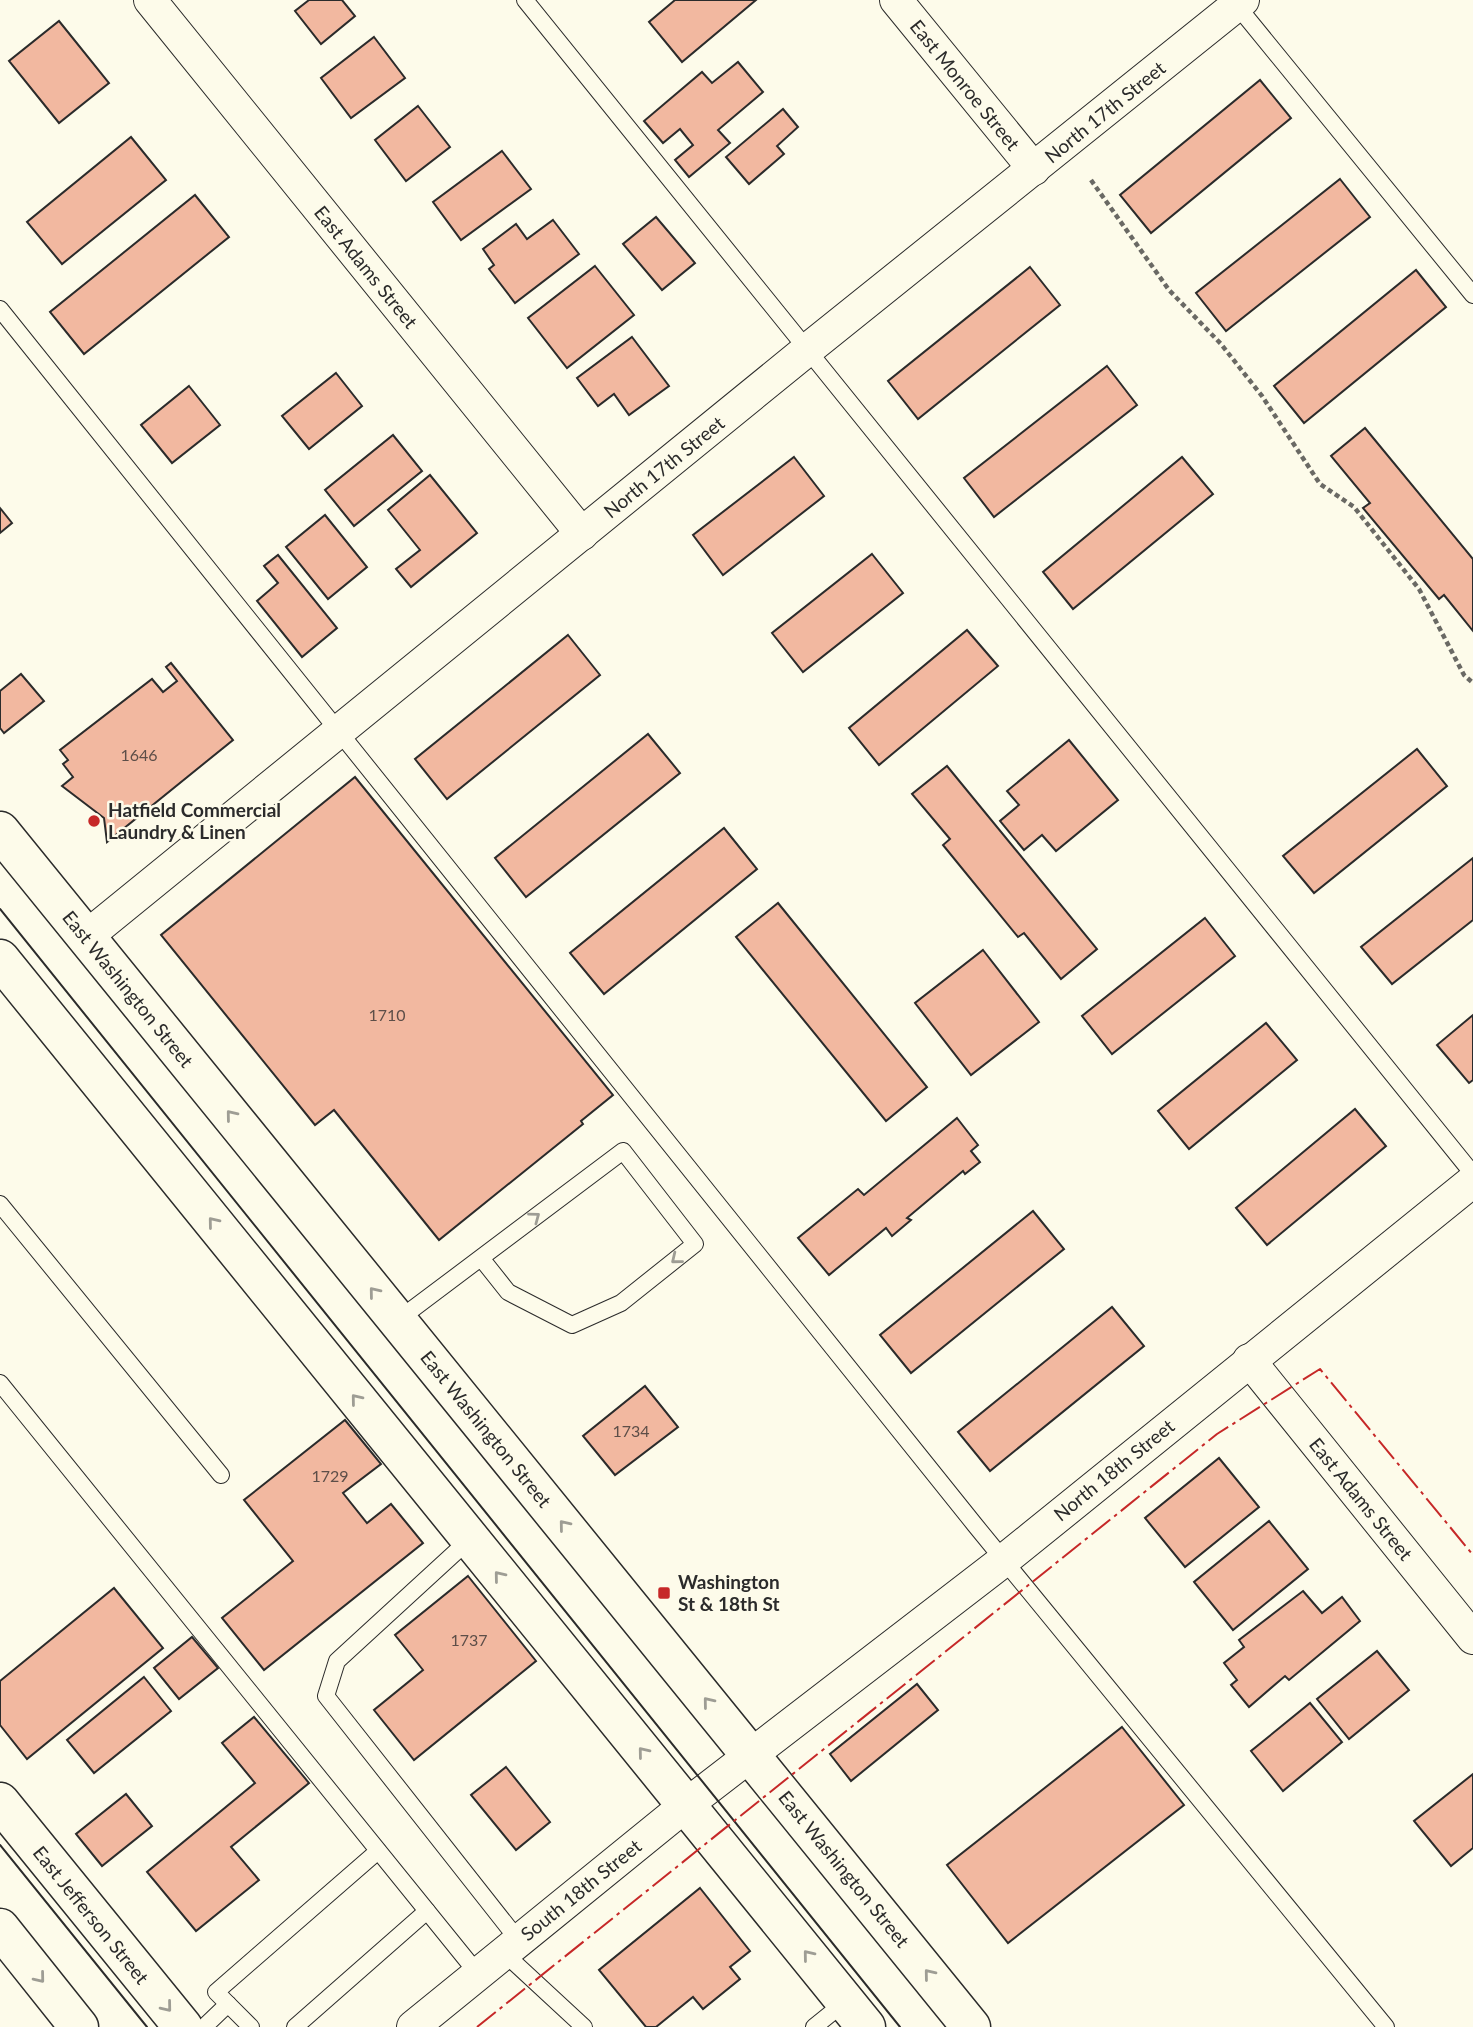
<svg xmlns="http://www.w3.org/2000/svg" width="1473" height="2027" viewBox="0 0 1473 2027" font-family="Lato,sans-serif">
	<style>
		.building { fill: #f2b8a0; stroke: #2b2b2b; stroke-width: 2 }
		.lines { fill: none; stroke-linecap: round; stroke-linejoin: round }
		.service-casing { stroke: #2b2b2b; stroke-width: 18 }
		.minor-casing { stroke: #2b2b2b; stroke-width: 34 }
		.primary-casing { stroke: #2b2b2b; stroke-width: 41 }
		.path { stroke: #6a6964; stroke-width: 4.5; stroke-dasharray: 5 3.5; stroke-linecap: butt }
		.service { stroke: #fdfbea; stroke-width: 16 }
		.minor { stroke: #fdfbea; stroke-width: 32 }
		.primary { stroke: #fdfbea; stroke-width: 38 }
		.tram { stroke: #2b2b2b; stroke-width: 2 }
		.power { stroke: #c62828; stroke-width: 2; stroke-dasharray: 24 5 3.5 5; stroke-linecap: butt }
		.oneway { stroke: #9e9d94 }
		.poi-dot { fill: #c62828; stroke: #fdfbea; stroke-width: 2.5 }
		.labels { text-anchor: middle; stroke-width: 5; stroke-linejoin: round; paint-order: stroke }
		.number-label { font-size: 16px; fill: #5d4e48 }
		.street-label { font-size: 19px; fill: #2b2b2b; stroke: #fdfbea }
		.poi-label { font-size: 19px; font-weight: bold; fill: #2b2b2b; stroke: #fdfbea; text-anchor: start }
	</style>
	<rect width="100%" height="100%" fill="#fdfbea"/>
	<g class="building">
		<path d="M309,0H342L355,16L321,44L295,11Z"/>
		<path d="M675,0H756L682,62L649,22Z"/>
		<path d="M59,21L109,83L59,123L9,61Z"/>
		<path d="M374,37L405,78L351,118L321,78Z"/>
		<path d="M738,62L763,92L718,130L730,143L689,177L675,160L693,145L680,129L663,143L644,121L702,72L712,83Z"/>
		<path d="M1260,80L1291,118L1151,233L1120,195Z"/>
		<path d="M418,106L450,147L406,181L375,140Z"/>
		<path d="M783,109L798,127L777,146L784,154L749,184L726,157Z"/>
		<path d="M131,137L166,180L62,264L27,222Z"/>
		<path d="M502,151L531,189L461,240L433,202Z"/>
		<path d="M1340,179L1370,217L1226,331L1196,293Z"/>
		<path d="M195,195L229,237L84,354L50,312Z"/>
		<path d="M656,217L695,263L662,290L623,244Z"/>
		<path d="M553,220L579,254L515,303L489,269L494,265L483,249L516,224L527,239Z"/>
		<path d="M595,266L634,315L567,368L528,318Z"/>
		<path d="M1030,267L1060,305L918,419L888,381Z"/>
		<path d="M1416,270L1446,307L1304,423L1274,386Z"/>
		<path d="M632,337L669,386L629,415L614,394L598,406L577,378Z"/>
		<path d="M1107,366L1137,405L994,517L964,478Z"/>
		<path d="M336,373L362,406L309,449L282,416Z"/>
		<path d="M189,386L220,425L172,463L141,425Z"/>
		<path d="M1365,428L1473,559V631L1444,595L1439,599L1363,508L1370,503L1331,456Z"/>
		<path d="M393,435L422,471L354,526L325,490Z"/>
		<path d="M794,457L824,496L723,575L693,535Z"/>
		<path d="M1182,457L1213,494L1073,609L1043,572Z"/>
		<path d="M430,475L477,533L411,587L396,569L420,550L388,510Z"/>
		<path d="M0,508L12,523L0,533Z"/>
		<path d="M325,515L367,567L328,599L286,547Z"/>
		<path d="M872,554L903,593L803,672L772,633Z"/>
		<path d="M278,555L337,628L302,657L257,601L278,583L264,566Z"/>
		<path d="M967,630L998,666L879,765L849,728Z"/>
		<path d="M568,635L600,675L447,799L415,759Z"/>
		<path d="M171,663L233,740L107,842L104,818L62,786L73,777L63,764L68,760L60,750L152,679L163,692L177,681L166,667Z"/>
		<path d="M21,674L44,701L4,733L0,728V691Z"/>
		<path d="M648,734L680,773L526,897L495,858Z"/>
		<path d="M1069,740L1118,800L1056,851L1042,835L1024,850L1000,821L1019,805L1007,791Z"/>
		<path d="M1417,749L1447,786L1314,893L1283,856Z"/>
		<path d="M947,766L1097,949L1061,979L1024,933L1018,937L943,845L950,839L912,794Z"/>
		<path d="M355,777L613,1095L581,1121L583,1124L439,1240L334,1110L315,1125L161,935Z"/>
		<path d="M724,828L757,869L604,994L570,953Z"/>
		<path d="M1473,858V920L1392,984L1361,947Z"/>
		<path d="M778,903L927,1087L886,1121L736,937Z"/>
		<path d="M1205,918L1235,956L1112,1054L1082,1016Z"/>
		<path d="M983,950L1039,1022L971,1075L915,1003Z"/>
		<path d="M1473,1015V1080L1469,1083L1437,1045Z"/>
		<path d="M1266,1023L1297,1060L1189,1149L1158,1111Z"/>
		<path d="M1355,1109L1386,1146L1267,1245L1236,1208Z"/>
		<path d="M957,1118L978,1145L971,1151L980,1162L965,1174L963,1171L907,1218L911,1220L892,1236L886,1228L829,1275L798,1238L858,1189L864,1195Z"/>
		<path d="M1033,1211L1064,1249L911,1373L880,1335Z"/>
		<path d="M1112,1307L1144,1346L990,1471L958,1432Z"/>
		<path d="M645,1386L678,1427L615,1475L583,1436Z"/>
		<path d="M345,1420L381,1464L343,1493L367,1523L391,1504L423,1543L264,1670L222,1618L293,1561L244,1500Z"/>
		<path d="M1219,1458L1259,1507L1185,1567L1145,1518Z"/>
		<path d="M1269,1521L1308,1569L1233,1630L1194,1582Z"/>
		<path d="M468,1576L536,1661L414,1760L374,1710L423,1670L395,1635Z"/>
		<path d="M114,1588L163,1648L27,1759L0,1725V1681Z"/>
		<path d="M1303,1591L1322,1613L1342,1597L1360,1621L1289,1680L1285,1676L1249,1707L1231,1685L1237,1680L1224,1663L1244,1647L1239,1640Z"/>
		<path d="M192,1637L218,1668L179,1699L154,1668Z"/>
		<path d="M1377,1651L1409,1690L1349,1739L1317,1699Z"/>
		<path d="M144,1677L171,1711L94,1773L67,1740Z"/>
		<path d="M917,1684L938,1710L851,1781L830,1754Z"/>
		<path d="M1310,1703L1342,1742L1283,1791L1251,1751Z"/>
		<path d="M254,1717L309,1783L231,1847L259,1880L196,1931L147,1872L255,1783L222,1743Z"/>
		<path d="M1122,1727L1184,1805L1008,1943L947,1865Z"/>
		<path d="M506,1767L550,1822L516,1850L471,1795Z"/>
		<path d="M1473,1774V1848L1451,1866L1414,1821Z"/>
		<path d="M126,1794L152,1826L102,1866L76,1834Z"/>
		<path d="M700,1888L750,1951L730,1967L740,1979L703,2009L693,1997L656,2027H646L599,1970Z"/>
	</g>
	<g class="lines">
		<g class="service-casing">
			<g id="service">
				<path d="M525,0L1473,1174"/>
				<path d="M1234,2L1473,295"/>
				<path d="M0,309L975,1525L1386,2027"/>
				<path d="M0,1204L221,1475"/>
				<path d="M398,1320L623,1151L695,1244L621,1303L572,1325L508,1292L481,1258"/>
				<path d="M0,1383L478,1974"/>
				<path d="M470,1539L337,1661L326,1696L519,1941"/>
				<path d="M504,1953L584,2027"/>
				<path d="M204,2027L228,2004"/>
				<path d="M251,2027L216,1992L378,1851"/>
				<path d="M295,2027L427,1911"/>
				<path d="M814,2027L845,2002"/>
			</g>
		</g>
		<g class="minor-casing">
			<g id="minor">
				<path d="M150,0L582,534"/>
				<path d="M896,0L1034,169"/>
				<path d="M86,937L807,350L1243,0"/>
				<path d="M1249,1360L1473,1638"/>
				<path d="M413,2027L686,1805L1003,1561L1473,1181"/>
			</g>
		</g>
		<g class="primary-casing">
			<g id="primary">
				<path d="M0,831L971,2027"/>
				<path d="M0,959L866,2027"/>
				<path d="M0,1802L183,2027"/>
				<path d="M0,1928L79,2027"/>
			</g>
		</g>
		<path class="path" d="M1091,180L1169,290L1221,344L1262,396L1320,484L1354,507L1419,589L1464,675L1473,683"/>
		<use href="#service" class="service"/>
		<use href="#minor" class="minor"/>
		<use href="#primary" class="primary"/>
		<g class="tram">
			<path d="M0,909L900,2027"/>
			<path d="M0,1845L147,2027"/>
		</g>
		<path class="power" d="M477,2027L1217,1434L1320,1369L1473,1555"/>
	</g>
	<defs><path id="oneway-chevron" d="M-2-3.5L2.5 0L-2 3.5" fill="none" stroke-width="1.6" stroke-linecap="round" stroke-linejoin="round" transform="scale(1.75)"/></defs>
	<g class="oneway">
		<use href="#oneway-chevron" transform="translate(231 1115) rotate(-129)"/>
		<use href="#oneway-chevron" transform="translate(535 1217) rotate(-37)"/>
		<use href="#oneway-chevron" transform="translate(213 1222) rotate(-129)"/>
		<use href="#oneway-chevron" transform="translate(676 1259) rotate(141)"/>
		<use href="#oneway-chevron" transform="translate(374 1292) rotate(-129)"/>
		<use href="#oneway-chevron" transform="translate(356 1399) rotate(-129)"/>
		<use href="#oneway-chevron" transform="translate(564 1525) rotate(-129)"/>
		<use href="#oneway-chevron" transform="translate(499 1576) rotate(-129)"/>
		<use href="#oneway-chevron" transform="translate(708 1702) rotate(-129)"/>
		<use href="#oneway-chevron" transform="translate(643 1752) rotate(-129)"/>
		<use href="#oneway-chevron" transform="translate(808 1955) rotate(-129)"/>
		<use href="#oneway-chevron" transform="translate(929 1974) rotate(-129)"/>
		<use href="#oneway-chevron" transform="translate(40 1978) rotate(51)"/>
		<use href="#oneway-chevron" transform="translate(167 2007) rotate(51)"/>
	</g>
	<g class="poi-dot">
		<circle cx="94" cy="821" r="7"/>
		<rect x="657" y="1586" width="14" height="14" rx="3.5"/>
	</g>
	<g class="labels">
		<g class="number-label">
			<text x="139" y="761">1646</text>
			<text x="387" y="1021">1710</text>
			<text x="631" y="1437">1734</text>
			<text x="330" y="1482">1729</text>
			<text x="469" y="1646">1737</text>
		</g>
		<g class="street-label">
			<text transform="translate(965 85) rotate(51)" y="7">East Monroe Street</text>
			<text transform="translate(1105 112) rotate(-39)" y="7">North 17th Street</text>
			<text transform="translate(366 267) rotate(51)" y="7">East Adams Street</text>
			<text transform="translate(664 467) rotate(-39)" y="7">North 17th Street</text>
			<text transform="translate(128 989) rotate(51)" y="7">East Washington Street</text>
			<text transform="translate(486 1429) rotate(51)" y="7">East Washington Street</text>
			<text transform="translate(1114 1470) rotate(-39)" y="7">North 18th Street</text>
			<text transform="translate(1361 1499) rotate(51)" y="7">East Adams Street</text>
			<text transform="translate(844 1869) rotate(51)" y="7">East Washington Street</text>
			<text transform="translate(581 1890) rotate(-39)" y="7">South 18th Street</text>
			<text transform="translate(91 1915) rotate(51)" y="7">East Jefferson Street</text>
		</g>
		<g class="poi-label">
			<text x="108" y="817">Hatfield Commercial<tspan x="108" dy="22">Laundry &amp; Linen</tspan></text>
			<text x="678" y="1589">Washington<tspan x="678" dy="22">St &amp; 18th St</tspan></text>
		</g>
	</g>
</svg>
